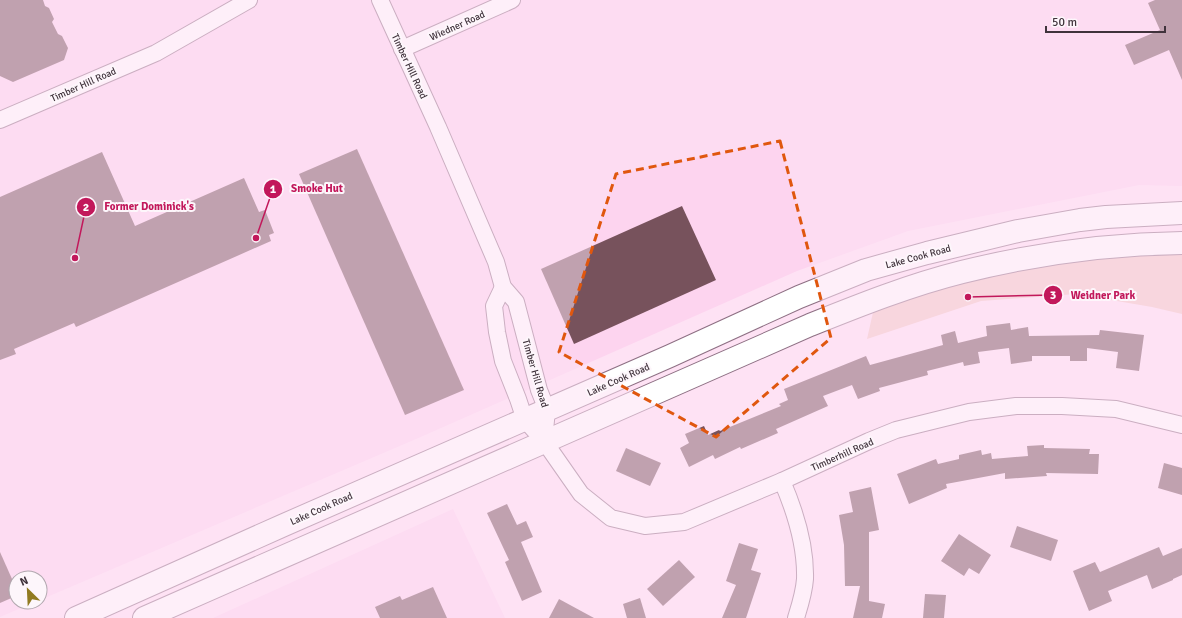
<svg xmlns="http://www.w3.org/2000/svg" width="1182" height="618" viewBox="0 0 1182 618" font-family="Signika,sans-serif">
	<style>
		.built { fill: #fdd4ef }
		.green { fill: #f2c7c3 }
		.building { fill: #77525c }
		.lines { fill: none; stroke-linecap: round; stroke-linejoin: round }
		.minor-casing { stroke: #8e7084; stroke-width: 18 }
		.primary-casing { stroke: #8e7084; stroke-width: 24 }
		.minor { stroke: #fff; stroke-width: 16 }
		.primary { stroke: #fff; stroke-width: 22 }
		.marked { fill: none; stroke: #e0570e; stroke-width: 3; stroke-dasharray: 8 5; stroke-linejoin: round }
		.labels { text-anchor: middle; stroke-width: 4; stroke-linejoin: round; paint-order: stroke }
		.street-label { font-size: 10px; fill: #40333c; stroke: #fdf6fb }
		.leader { fill: none; stroke: #c2185b; stroke-width: 1.5 }
		.callout-dot { fill: #c2185b; stroke: #fdf6fb; stroke-width: 1.5 }
		.mark-label { font-size: 12px; text-anchor: middle; font-weight: bold; fill: #fff }
		.callout-label { font-size: 11px; text-anchor: middle; font-weight: bold; fill: #c2185b; stroke: #fdf6fb; stroke-width: 4; stroke-linejoin: round; paint-order: stroke }
	</style>
	<rect width="100%" height="100%" fill="#fee2f4"/>
	<g class="built">
		<path d="M0,0H1182V186L1139,185L908,231L797,271L416,439L40,600V578H16V602H35L0,617Z"/>
		<path d="M453,509L505,618H213Z"/>
	</g>
	<path class="green" d="M1182,252V314L1152,307L1076,294L981,301L867,339L874,308L976,279L1040,266L1106,256Z"/>
	<g class="building">
		<path d="M0,0H43L45,6L49,8L54,19L52,22L58,34L62,36L68,48L64,60L13,82L0,76Z"/>
		<path d="M1155,0H1182V80L1169,50L1134,65L1125,45L1160,30L1148,3Z"/>
		<path d="M357,149L464,390L405,415L299,174Z"/>
		<path d="M102,152L135,226L244,178L259,212L265,210L274,233L269,235L271,241L76,327L74,323L14,349L16,354L0,360V197Z"/>
		<path d="M682,206L716,280L574,344L541,269Z"/>
		<path d="M1010,323L1011,330L1028,327L1029,336L1099,335L1100,330L1144,335L1139,371L1116,368L1118,352L1087,348V361H1070V356H1032V361L1011,364L1009,348L978,352L980,363L964,366L963,362L927,371L928,375L879,388L880,391L858,399L852,385L823,396L828,406L776,429L778,433L741,449L740,447L715,459L713,455L689,467L680,448L689,443L685,434L704,426L708,435L719,430L720,431L781,406L779,404L788,400L784,389L866,356L870,365L943,345L941,335L955,331L958,343L987,336L986,326Z"/>
		<path d="M1044,445V448L1090,449L1089,454H1099L1098,474L1046,473L1047,476L1005,479V473L946,484L947,488L909,504L897,474L936,459L938,464L959,459V455L981,450L982,455L991,453L992,459L1028,456L1027,446Z"/>
		<path d="M626,448L661,463L650,486L616,471Z"/>
		<path d="M1164,463L1182,468V495L1158,488Z"/>
		<path d="M871,487L879,530L869,532V601L885,604L882,618H853L860,586H845L844,545L839,515L853,512L849,492Z"/>
		<path d="M507,504L517,525L526,521L533,537L521,542L542,592L522,601L505,562L509,560L487,513Z"/>
		<path d="M1017,526L1058,540L1051,561L1010,547Z"/>
		<path d="M959,534L991,555L979,574L969,568L964,576L941,561Z"/>
		<path d="M739,543L758,549L751,570L761,573L746,618H722L736,585L726,581Z"/>
		<path d="M1159,547L1163,556L1182,548V575L1173,579V580L1152,589L1147,575L1108,591L1112,601L1089,611L1073,571L1095,562L1100,572Z"/>
		<path d="M0,552L16,588V596L0,603Z"/>
		<path d="M679,560L695,577L663,606L647,589Z"/>
		<path d="M433,587L447,618H380L375,607L400,596L402,600Z"/>
		<path d="M925,594L946,595L944,618H923Z"/>
		<path d="M640,598L646,618H627L623,604Z"/>
		<path d="M559,599L594,618H549Z"/>
	</g>
	<g class="lines">
		<g class="minor-casing">
			<g id="minor">
				<path d="M380,0L438,127L496,262L503,287L516,302L539,390L547,410L544,441"/>
				<path d="M402,49L512,0"/>
				<path d="M0,120L156,53L249,0"/>
				<path d="M503,287L494,306L497,332L503,361L518,399L525,420L544,441L581,494L611,518L645,526L684,522L782,481L869,441L896,430L969,412L1016,406H1062L1116,409L1182,425"/>
				<path d="M782,481C795,511 806,546 805,579C804,593 800,605 796,618"/>
			</g>
		</g>
		<g class="primary-casing">
			<g id="primary">
				<path d="M76,618L284,525L670,356L799,297L866,270L927,253L1018,231L1080,220L1106,217L1182,213"/>
				<path d="M144,618L810,325C860,305 910,285 962,272C1034,254 1108,244 1182,243"/>
			</g>
		</g>
		<use href="#minor" class="minor"/>
		<use href="#primary" class="primary"/>
	</g>
	<path d="M0 0H1182V618H0ZM780,141L831,338L716,437L559,352L616,174Z" fill="#fee2f4" fill-opacity=".55" fill-rule="evenodd"/>
	<path class="marked" d="M780,141L831,338L716,437L559,352L616,174Z"/>
	<g class="labels">
		<g class="street-label">
			<text transform="translate(457 25) rotate(-24)" y="4">Wiedner Road</text>
			<text transform="translate(410 66) rotate(65)" y="4">Timber Hill Road</text>
			<text transform="translate(83 84) rotate(-24)" y="4">Timber Hill Road</text>
			<text transform="translate(918 256) rotate(-15)" y="4">Lake Cook Road</text>
			<text transform="translate(536 373) rotate(74)" y="4">Timber Hill Road</text>
			<text transform="translate(618 379) rotate(-24)" y="4">Lake Cook Road</text>
			<text transform="translate(842 454) rotate(-24)" y="4">Timberhill Road</text>
			<text transform="translate(321 508) rotate(-24)" y="4">Lake Cook Road</text>
		</g>
	</g>
	<path class="leader" d="M256 238L273 189M75 258L86 207M968 297L1053 295"/>
	<g class="callout-dot">
		<circle cx="256" cy="238" r="4"/>
		<circle cx="75" cy="258" r="4"/>
		<circle cx="968" cy="297" r="4"/>
		<circle cx="273" cy="189" r="10"/>
		<circle cx="86" cy="207" r="10"/>
		<circle cx="1053" cy="295" r="10"/>
	</g>
	<g class="mark-label">
		<text x="273" y="193">1</text>
		<text x="86" y="211">2</text>
		<text x="1053" y="299">3</text>
	</g>
	<g class="callout-label">
		<text x="317" y="192">Smoke Hut</text>
		<text x="149" y="210">Former Dominick's</text>
		<text x="1103" y="299">Weidner Park</text>
	</g>
	<g transform="translate(28 590) rotate(336)"><circle r="19" fill="#fdf6fb" stroke="#b1a8af"/>
	<path d="M0-3L7 15L0 10L-7 15Z" fill="#917b21"/>
	<text y="-6" font-size="11" font-weight="bold" text-anchor="middle" fill="#40333c">N</text>
	</g>
	<path d="M1046 26v6h119v-6" fill="none" stroke="#40333c" stroke-width="2"/>
	<text x="1052" y="26" font-size="12" fill="#40333c" stroke="#fdf6fb" stroke-width="3" paint-order="stroke">50 m</text>
</svg>
